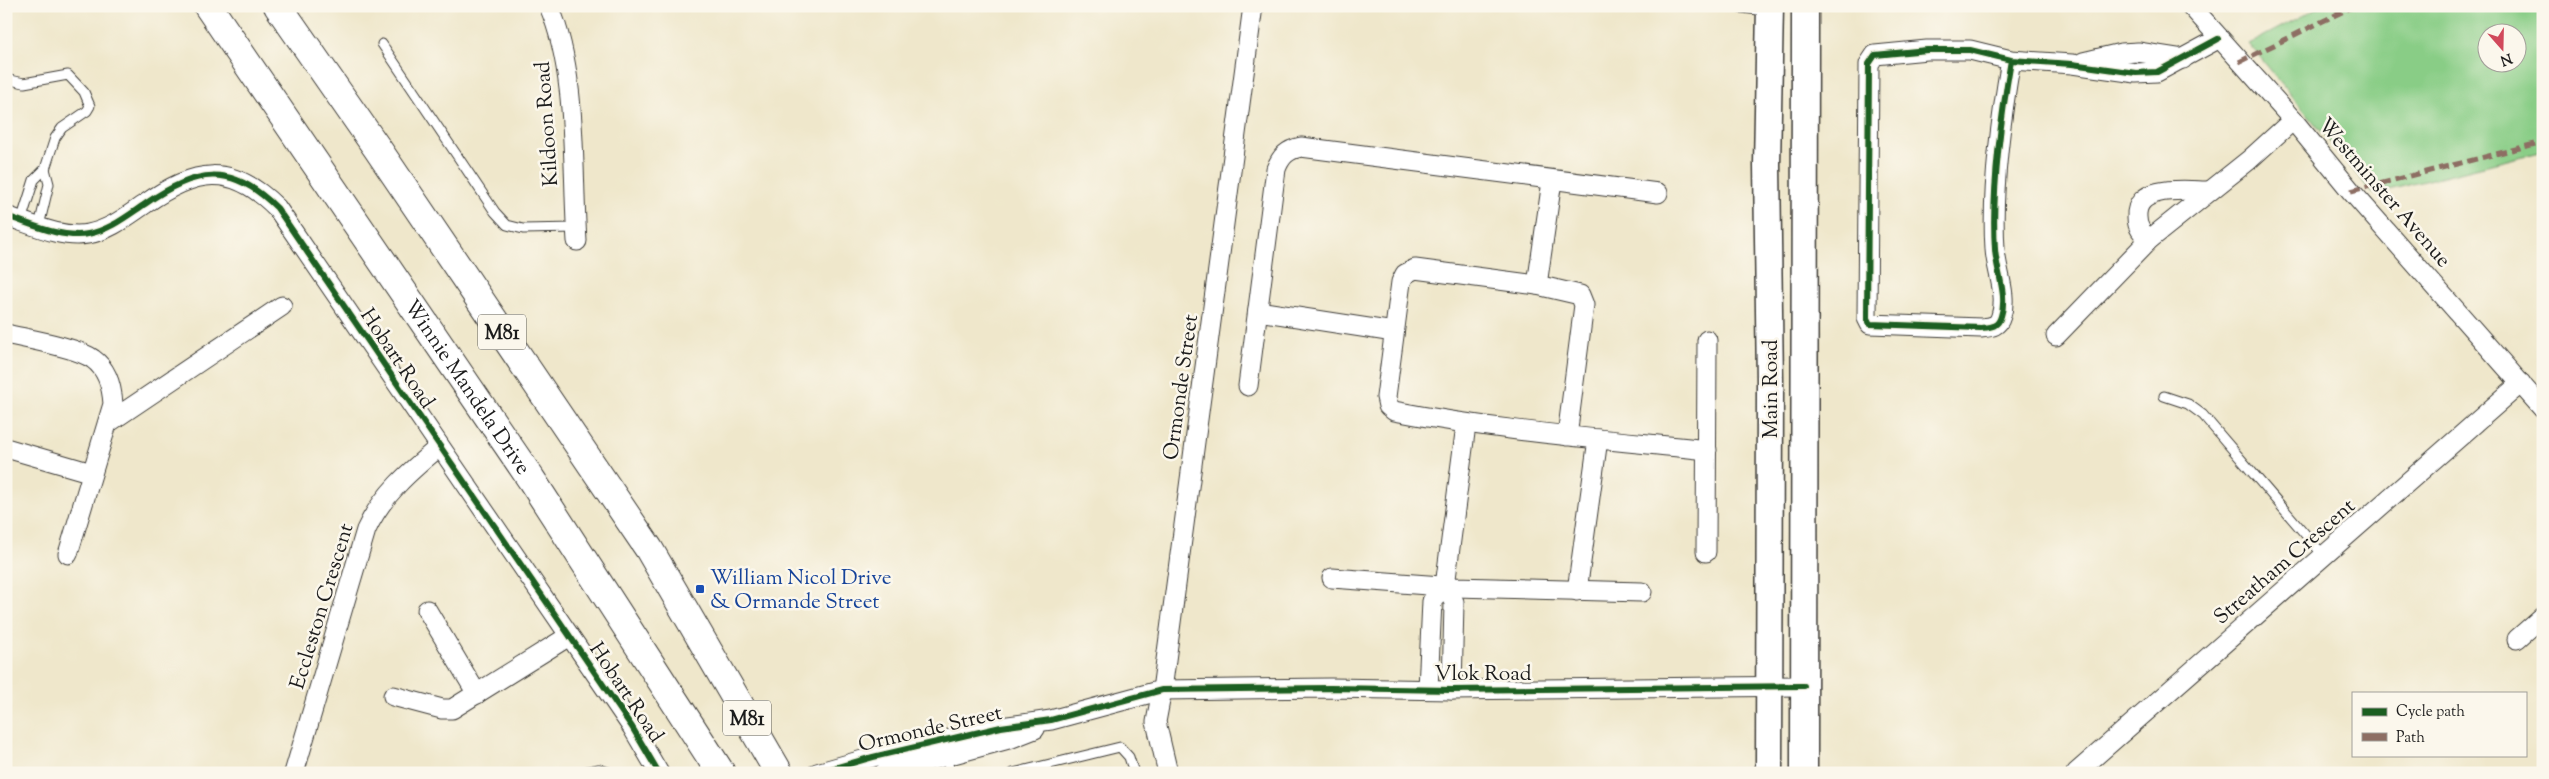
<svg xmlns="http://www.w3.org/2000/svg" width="2549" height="779" viewBox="0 0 2549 779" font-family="'Sorts Mill Goudy',serif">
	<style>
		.green { fill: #89cd86; stroke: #527451; fill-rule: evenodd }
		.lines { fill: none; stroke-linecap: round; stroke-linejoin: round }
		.service-casing { stroke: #3c3a36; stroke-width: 11 }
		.minor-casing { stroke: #3c3a36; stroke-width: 21 }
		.secondary-casing { stroke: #3c3a36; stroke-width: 29 }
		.primary-casing { stroke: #3c3a36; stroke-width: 30 }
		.service { stroke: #fff; stroke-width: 9 }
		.minor { stroke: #fff; stroke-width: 19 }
		.secondary { stroke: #fff; stroke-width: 26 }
		.primary { stroke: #fff; stroke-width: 28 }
		.quiet { stroke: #8d6e63; stroke-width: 5; stroke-dasharray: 10 5; stroke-linecap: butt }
		.cycleway-casing { stroke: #fbf7ec; stroke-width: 9 }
		.cycleway { stroke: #1b5e20; stroke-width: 6 }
		.transit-dot { fill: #1a4fb4; stroke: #fbf7ec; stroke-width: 2 }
		.labels { text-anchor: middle; stroke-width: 5; stroke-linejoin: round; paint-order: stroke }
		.shield { fill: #fbf7ec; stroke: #5f5e5a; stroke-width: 1 }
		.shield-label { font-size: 20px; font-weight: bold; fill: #1c1c1c }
		.street-label { font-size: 21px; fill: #1c1c1c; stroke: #fbf7ec }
		.transit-label { font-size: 21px; fill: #164399; stroke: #fbf7ec; text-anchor: start }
	</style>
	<rect width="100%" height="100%" fill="#fbf7ec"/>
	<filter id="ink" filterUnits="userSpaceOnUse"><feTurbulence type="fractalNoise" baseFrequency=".02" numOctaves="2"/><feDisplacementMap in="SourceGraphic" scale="10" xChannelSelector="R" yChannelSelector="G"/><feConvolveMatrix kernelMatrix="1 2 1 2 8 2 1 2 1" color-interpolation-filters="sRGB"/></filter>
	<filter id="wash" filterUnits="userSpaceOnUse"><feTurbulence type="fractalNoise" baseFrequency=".0096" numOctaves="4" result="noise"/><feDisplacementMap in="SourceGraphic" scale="20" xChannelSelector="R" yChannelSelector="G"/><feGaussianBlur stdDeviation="1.12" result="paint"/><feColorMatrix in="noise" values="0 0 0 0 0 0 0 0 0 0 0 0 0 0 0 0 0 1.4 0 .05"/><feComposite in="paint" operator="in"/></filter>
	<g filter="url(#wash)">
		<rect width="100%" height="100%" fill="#efe7cb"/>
		<path class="green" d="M2321,6H2543V151L2373,194L2249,44ZM2486,32H2516V62H2486Z"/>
	</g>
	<g filter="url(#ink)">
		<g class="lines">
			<g class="service-casing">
				<g id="service">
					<path d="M1725,6L1767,11"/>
					<path d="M382,44L495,212L507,225L523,229L576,228"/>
					<path d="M6,79L24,83L68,75L84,92L90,106L87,111L62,128L55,138L45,169L34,180L21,221"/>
					<path d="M39,226L49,184L45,169"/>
					<path d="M2164,396L2188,404L2203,415L2324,556"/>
					<path d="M946,755L950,773"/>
					<path d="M578,773L599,769L611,773"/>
					<path d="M1013,773L1120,747L1129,757L1134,773"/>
				</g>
			</g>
			<g class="minor-casing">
				<g id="minor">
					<path d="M549,6C578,74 572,167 577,241"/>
					<path d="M2191,6L2293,120L2351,191L2543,409"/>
					<path d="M2011,60C2001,118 1991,189 1995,249C1996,270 2008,295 2001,316C1998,327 1991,327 1981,328L1870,324L1867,318L1869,64L1875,55L1927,50H1970L2011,60L2072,64L2136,73L2157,72L2218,39"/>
					<path d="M2083,62L2121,53L2138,52L2183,59"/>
					<path d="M6,216C31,224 62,239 88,234C110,230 127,216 145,204C195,169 231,162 277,208L632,727L659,773"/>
					<path d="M2150,239C2142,233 2137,228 2137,217C2135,183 2188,191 2209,191"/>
					<path d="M1537,285L1552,181"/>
					<path d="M1258,311L1394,332"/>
					<path d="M6,334C27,339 77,347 93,359C107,369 112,388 113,404L68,554"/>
					<path d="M2056,336L2150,239L2249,160L2293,120"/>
					<path d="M1248,386L1276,169C1281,156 1287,150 1301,147L1658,193"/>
					<path d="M108,423L282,306"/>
					<path d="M1567,436L1584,305L1580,295L1537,285L1415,269L1405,274L1401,282L1386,397L1388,406L1394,411C1498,431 1602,439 1707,450"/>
					<path d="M6,448L92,473"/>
					<path d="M1706,552L1707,340"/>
					<path d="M1332,578L1455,587L1642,592"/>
					<path d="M1445,586L1454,602L1452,690"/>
					<path d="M1577,591L1598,439"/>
					<path d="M427,610L477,694"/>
					<path d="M2517,639L2543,616"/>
					<path d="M1428,689L1432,601L1445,586L1466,425"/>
					<path d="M393,696L442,709H452L569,636"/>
					<path d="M294,773L366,530C382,495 410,471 439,447"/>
					<path d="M817,773L873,757L1001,727L1051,720L1162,690L1330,688L1452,690L1804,686"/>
					<path d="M884,773L1012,738L1035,729"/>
					<path d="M1168,773L1156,722L1162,690L1253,6"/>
					<path d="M2076,773L2521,383"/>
				</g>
			</g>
			<g class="secondary-casing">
				<g id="secondary">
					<path d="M1769,773L1770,384L1767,165L1770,6"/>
					<path d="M1804,773L1805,6"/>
				</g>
			</g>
			<g class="primary-casing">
				<g id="primary">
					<path id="s1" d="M208,6L531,479L721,773"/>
					<path d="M278,6L377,148L649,549L779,773"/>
				</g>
			</g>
			<use href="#service" class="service"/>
			<use href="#minor" class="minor"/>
			<use href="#secondary" class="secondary"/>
			<use href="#primary" class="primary"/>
			<g class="quiet">
				<path d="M2239,62L2354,6"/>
				<path d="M2351,191L2543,142"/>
			</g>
			<g class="cycleway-casing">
				<g id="cycleway">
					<path d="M2011,60C2001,118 1991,189 1995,249C1996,270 2008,295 2001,316C1998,327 1991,327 1981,328L1870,324L1867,318L1869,64L1875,55L1927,50H1970L2011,60L2072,64L2136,73L2157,72L2218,39"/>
					<path d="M6,216C31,224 62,239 88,234C110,230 127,216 145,204C195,169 231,162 277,208L632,727L659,773"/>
					<path d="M817,773L873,757L1001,727L1051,720L1162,690L1330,688L1452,690L1804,686"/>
				</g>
			</g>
			<use href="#cycleway" class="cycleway"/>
		</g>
	</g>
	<rect class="transit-dot" x="695" y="584" width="10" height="10" rx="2.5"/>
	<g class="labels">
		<g class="shield">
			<rect x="478" y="314.5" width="48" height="35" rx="4"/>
			<rect x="723" y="700.5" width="48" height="35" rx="4"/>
		</g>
		<g class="shield-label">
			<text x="502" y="339">M81</text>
			<text x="747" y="725">M81</text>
		</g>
		<g class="street-label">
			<text transform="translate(546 124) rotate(-94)" y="7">Kildoon Road</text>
			<text transform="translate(2385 192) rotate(49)" y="7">Westminster Avenue</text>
			<text transform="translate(398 358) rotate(56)" y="7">Hobart Road</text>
			<text dy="7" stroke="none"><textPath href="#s1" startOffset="461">Winnie Mandela Drive</textPath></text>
			<text transform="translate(1180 387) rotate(-82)" y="7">Ormonde Street</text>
			<text transform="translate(1770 389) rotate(-90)" y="7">Main Road</text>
			<text transform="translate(2284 561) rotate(-41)" y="7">Streatham Crescent</text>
			<text transform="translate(321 606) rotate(-73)" y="7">Eccleston Crescent</text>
			<text x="1483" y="680">Vlok Road</text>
			<text transform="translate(627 692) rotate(56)" y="7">Hobart Road</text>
			<text transform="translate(930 728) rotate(-13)" y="7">Ormonde Street</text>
		</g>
		<g class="transit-label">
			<text x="710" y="584">William Nicol Drive<tspan x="710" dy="24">&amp; Ormande Street</tspan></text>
		</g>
	</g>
	<rect width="2549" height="779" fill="none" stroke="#fbf7ec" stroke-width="25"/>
	<rect x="2352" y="692" width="175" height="65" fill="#fbf7ec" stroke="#a29f99"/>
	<rect x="2362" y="708" width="25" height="8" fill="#1b5e20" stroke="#a29f99"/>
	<text x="2396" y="716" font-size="15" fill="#1c1c1c">Cycle path</text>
	<rect x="2362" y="733" width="25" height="8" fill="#8d6e63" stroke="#a29f99"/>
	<text x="2396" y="742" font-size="15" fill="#1c1c1c">Path</text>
	<g transform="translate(2502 48) rotate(160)"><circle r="24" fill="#fbf7ec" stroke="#a29f99"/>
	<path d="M0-4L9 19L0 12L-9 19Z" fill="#d1495b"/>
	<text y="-8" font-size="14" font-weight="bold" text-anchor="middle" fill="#1c1c1c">N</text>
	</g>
</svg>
